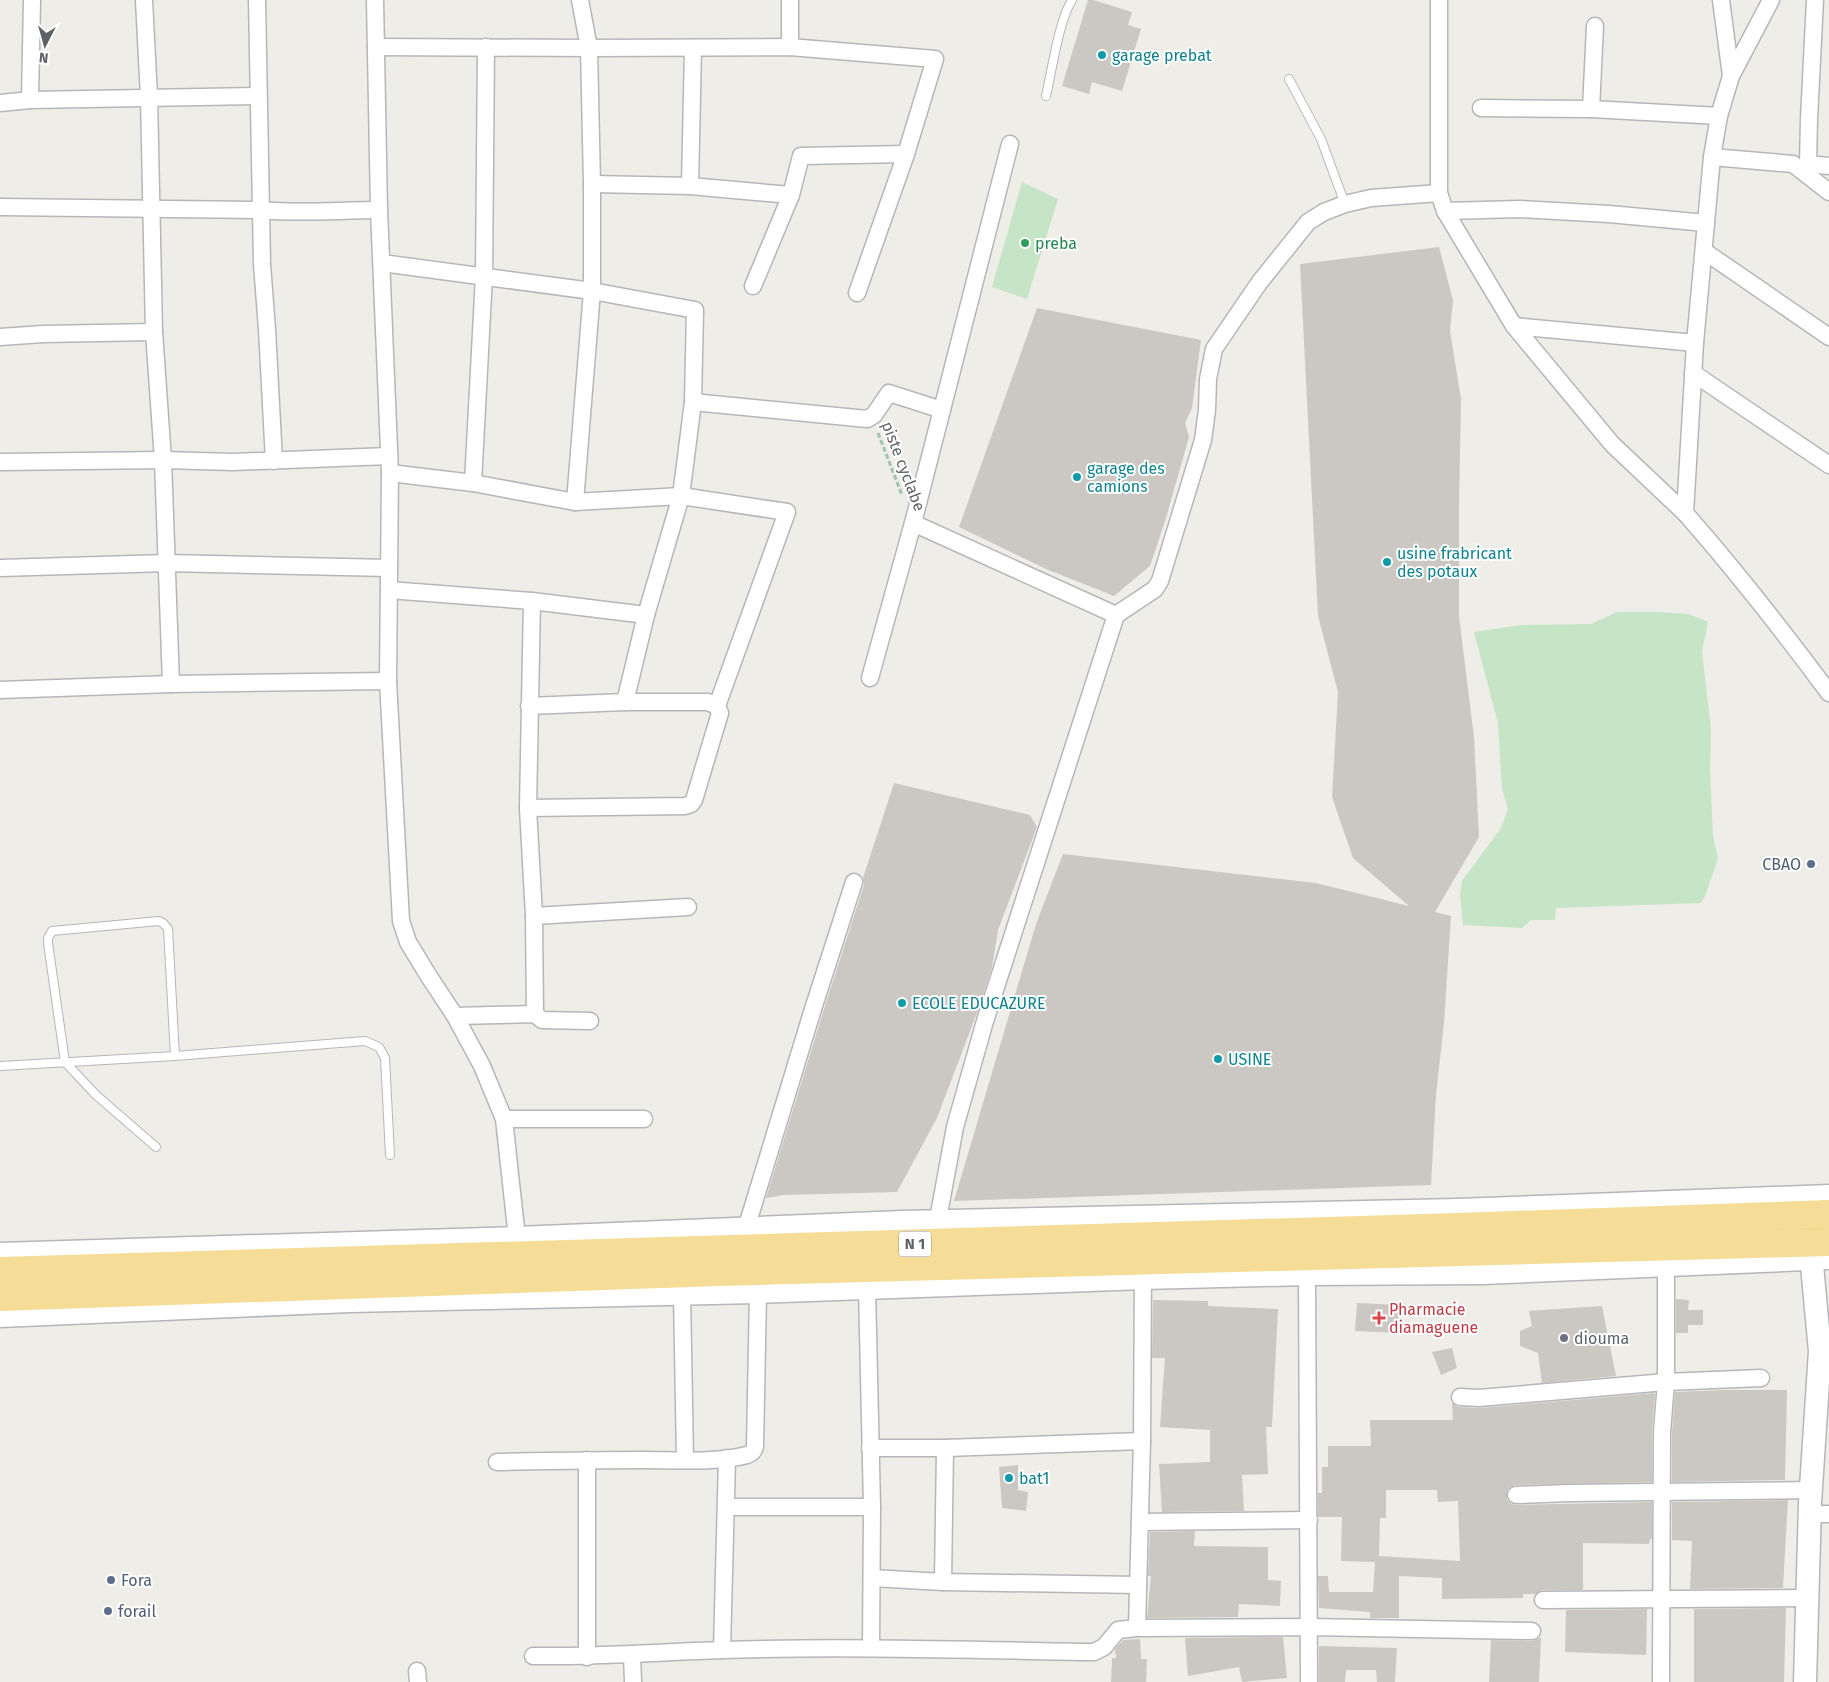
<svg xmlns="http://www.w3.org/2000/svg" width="1829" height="1682" viewBox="0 0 1829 1682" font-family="'Fira Sans',sans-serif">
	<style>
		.green { fill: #c6e4c6 }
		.building { fill: #cbc8c4; fill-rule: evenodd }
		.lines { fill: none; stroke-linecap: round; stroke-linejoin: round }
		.lane-casing { stroke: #b4b7ba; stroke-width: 10 }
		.street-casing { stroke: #b4b7ba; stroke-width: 19 }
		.secondary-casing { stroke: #b3b6ba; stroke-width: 25 }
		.highway-casing { stroke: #e3a213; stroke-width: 30 }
		.path { stroke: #9fc5aa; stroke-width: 3; stroke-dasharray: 5 2.5; stroke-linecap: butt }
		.lane { stroke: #fff; stroke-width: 8 }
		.street { stroke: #fff; stroke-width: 16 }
		.secondary { stroke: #fff; stroke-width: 22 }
		.highway { stroke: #f5dd98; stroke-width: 28 }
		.culture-dot { fill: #0f9aa8; stroke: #fff; stroke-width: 2 }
		.leisure-dot { fill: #2e9e5b; stroke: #fff; stroke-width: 2 }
		.service-dot { fill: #5c6f8a; stroke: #fff; stroke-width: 2 }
		.health-dot { fill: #e0444e; stroke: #fff; stroke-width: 2 }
		.worship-dot { fill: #6b7280; stroke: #fff; stroke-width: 2 }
		.labels { text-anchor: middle; stroke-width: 4; stroke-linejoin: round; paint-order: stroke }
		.shield { fill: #fff; stroke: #8e9194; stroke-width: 1 }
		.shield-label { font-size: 15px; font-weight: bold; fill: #5e6266 }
		.culture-label { font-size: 16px; fill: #0d838f; stroke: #fff; text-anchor: start }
		.leisure-label { font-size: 16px; fill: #27864d; stroke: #fff; text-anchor: start }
		.street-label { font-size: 16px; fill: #5e6266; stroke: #fff }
		.service-label { font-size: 16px; fill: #4e5e75; stroke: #fff; text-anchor: start }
		.health-label { font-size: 16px; fill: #be3a42; stroke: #fff; text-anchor: start }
		.worship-label { font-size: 16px; fill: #5b616d; stroke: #fff; text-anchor: start }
	</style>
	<rect width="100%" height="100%" fill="#efede7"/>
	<g class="green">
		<path d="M1022,182L1058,199L1027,299L992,287Z"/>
		<path d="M1617,612H1659L1689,614L1708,622L1702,651L1711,729L1710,769L1713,836L1718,859L1705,896L1701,903L1556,908L1555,920H1531L1522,928L1463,925L1460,894L1462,881L1501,828L1508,809L1502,789L1498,723L1474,632L1521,625L1591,624Z"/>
	</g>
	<g class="building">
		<path d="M1088,0H1093L1132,12L1128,25L1141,29L1122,91L1092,82L1089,94L1062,86Z"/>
		<path d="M1439,247L1453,300L1450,331L1461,399L1459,508V616L1474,737L1479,837L1435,912L1451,916L1444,1023L1436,1095L1431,1185L954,1201L1036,924L1063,854L1316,883L1409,906L1353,858L1332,797L1338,692L1318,616L1300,264Z"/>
		<path d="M1037,308L1201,340L1192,408L1185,423L1189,437L1166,518L1150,566L1114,596L1046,569L959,527Z"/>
		<path d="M894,783L1030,815L1037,827L998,930L992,967L980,1005L937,1118L897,1192L784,1195L766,1198L823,1012L864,885L863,878Z"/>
		<path d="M1676,1299L1689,1300L1688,1310H1703V1325H1688V1333H1676Z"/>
		<path d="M1153,1300L1208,1301V1306L1278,1309L1272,1427H1266L1268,1474L1242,1475L1244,1511L1162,1512L1159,1464L1210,1462V1430L1160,1427L1165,1358H1152Z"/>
		<path d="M1357,1303L1399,1305L1398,1333L1355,1331Z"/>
		<path d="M1602,1306L1616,1376L1542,1383L1538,1353L1520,1346V1331L1532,1326L1529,1311Z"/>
		<path d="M1452,1348L1457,1368L1441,1375L1432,1352Z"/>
		<path d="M1724,1390H1787L1785,1480L1672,1482V1432L1675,1392Z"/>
		<path d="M1655,1393L1652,1432V1482L1516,1485L1510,1487L1507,1491V1500L1511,1504L1516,1505L1652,1502V1539H1650L1649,1544L1583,1543V1590H1542L1535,1594H1523V1598L1442,1599V1578L1399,1576V1618H1370V1612L1319,1608L1318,1576H1328L1329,1592H1373L1375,1562L1341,1561L1342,1517H1318V1493H1322V1467H1328V1446H1371L1370,1420H1453L1452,1403L1459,1407L1480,1408ZM1386,1490H1437L1438,1502L1458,1501L1460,1561L1379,1556L1380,1518H1386Z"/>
		<path d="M1018,1465V1490L1028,1492L1026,1511L1002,1508L999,1467Z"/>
		<path d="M1788,1500L1783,1588L1690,1589L1692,1541L1672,1540V1502Z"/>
		<path d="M1195,1531L1194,1546L1268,1547V1580L1281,1581L1280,1606L1239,1604L1238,1617L1147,1618L1151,1576H1148L1150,1532Z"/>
		<path d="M1786,1608L1784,1682H1694V1609Z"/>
		<path d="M1647,1609L1646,1655L1565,1652L1566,1610Z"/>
		<path d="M1283,1637L1287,1678L1242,1682L1239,1667L1188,1676L1185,1638Z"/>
		<path d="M1539,1638H1541L1539,1682H1489L1491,1640L1532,1641Z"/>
		<path d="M1140,1639L1141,1659H1147L1146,1682H1111L1112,1658H1116L1115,1649L1123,1640Z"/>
		<path d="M1319,1646L1397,1648L1395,1682H1377L1376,1670H1346L1345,1682H1319Z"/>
	</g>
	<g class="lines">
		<g class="lane-casing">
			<g id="lane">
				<path d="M1289,79L1321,139L1345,204"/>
				<path d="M1046,96C1052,70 1059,20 1072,0"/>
				<path d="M0,1066L175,1056L365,1041L379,1047L385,1058L390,1155"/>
				<path d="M156,1147L96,1095L65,1062L48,943V938L52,931L159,921L163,923L168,929L175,1056"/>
			</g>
		</g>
		<g class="street-casing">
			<g id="street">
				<path d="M144,0L149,97L154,332L163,460L171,684"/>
				<path d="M257,0L262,264L267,329L274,461"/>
				<path d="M375,0L379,210L390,473L388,681L401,921L408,942L428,975L455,1016L482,1066L504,1119L517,1238"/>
				<path d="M790,0V47"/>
				<path d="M1439,0V193L1445,211L1514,326L1612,444L1685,513"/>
				<path d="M1721,0L1731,76"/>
				<path d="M1771,0L1731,76L1719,116L1712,157L1695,343L1685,513C1736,571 1783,631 1829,693"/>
				<path d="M1815,0L1809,119L1808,164L1829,166"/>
				<path d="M376,47L589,48L790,47L935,59L906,154L857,293"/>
				<path d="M30,100L32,0"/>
				<path d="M0,103L30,100L258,96"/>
				<path d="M1481,108L1591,109L1719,116"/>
				<path d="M1591,109L1595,26"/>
				<path d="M1010,144L913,523L1116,615"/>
				<path d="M1712,157L1793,164L1829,192"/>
				<path d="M592,184L690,186L791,195"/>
				<path d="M690,186L693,48"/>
				<path d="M0,207L261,210C300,214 339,210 379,210"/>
				<path d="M1445,211L1520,209L1609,214L1706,223"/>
				<path d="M1704,251L1829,337"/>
				<path d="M382,263L592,291L695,310L693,402L681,496L646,615L625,702"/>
				<path d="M753,286L791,195L801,156L906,154"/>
				<path d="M1514,326L1695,343"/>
				<path d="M0,337L43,334L154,332"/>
				<path d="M1693,373L1829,465"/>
				<path d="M693,402L867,419L874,415L889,393L942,410"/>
				<path d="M0,462L163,460L233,462L389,456"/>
				<path d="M390,473L473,483L575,502L681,496L787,512L717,706"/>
				<path d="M473,483L484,276L486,47"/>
				<path d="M575,502L592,291V184L589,48L580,0"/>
				<path d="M0,568L166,563L389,568"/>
				<path d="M389,590L532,601L646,615"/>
				<path d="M532,601L528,808L534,916L535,1014"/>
				<path d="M870,678L913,523"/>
				<path d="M0,690L171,684L388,681"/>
				<path d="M528,808L685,806L691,804L694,800L720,713L717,706L708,702H625L529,706"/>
				<path d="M534,916L688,907"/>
				<path d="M455,1016L535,1014L542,1020L590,1021"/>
				<path d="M504,1119H644"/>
				<path d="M746,1229L813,1009L854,882"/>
				<path d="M936,1230L955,1127L985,1021L1116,615L1155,589L1160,581L1203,440L1207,410L1208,379L1214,349L1259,283L1308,222L1324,212L1345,204L1371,198L1439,193"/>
				<path d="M1307,1274L1309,1682"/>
				<path d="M867,1288L872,1507L871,1648"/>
				<path d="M682,1293L685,1460"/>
				<path d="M1460,1397L1479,1398L1666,1382L1761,1378"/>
				<path d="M870,1448H945L1142,1441"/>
				<path d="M497,1462C546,1461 595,1460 644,1460C676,1460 716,1463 747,1455C752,1453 753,1452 755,1447L758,1292"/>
				<path d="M1516,1495L1569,1493L1811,1490"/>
				<path d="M726,1507H872"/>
				<path d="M1810,1514H1829"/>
				<path d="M1140,1522L1309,1520"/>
				<path d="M872,1578L943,1582L1138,1585"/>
				<path d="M943,1582L945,1448"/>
				<path d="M1543,1600L1807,1598"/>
				<path d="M1137,1628L1142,1441L1143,1269"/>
				<path d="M722,1650L727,1458"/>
				<path d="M632,1655L633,1682"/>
				<path d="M533,1656C597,1657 659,1652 723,1650C846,1646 970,1650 1094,1652L1104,1647L1118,1630L1137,1628L1309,1627L1532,1631"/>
				<path d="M587,1657V1460"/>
				<path d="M417,1671L418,1682"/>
				<path d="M1661,1682L1662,1432L1666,1382V1254"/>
			</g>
		</g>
		<g class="secondary-casing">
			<g id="secondary">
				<path d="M0,1254L517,1238L902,1222L1457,1210L1829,1196"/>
				<path d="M0,1316L350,1301L758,1292L1144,1278L1307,1274L1483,1273L1829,1258"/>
				<path d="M1805,1682L1810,1503L1820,1351L1810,1244"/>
			</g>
		</g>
		<g class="highway-casing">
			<g id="highway">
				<path d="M0,1271L1457,1227L1829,1214"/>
				<path d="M0,1297L720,1272L1829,1242"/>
			</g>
		</g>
		<path class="path" d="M878,433L902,495"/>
		<use href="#lane" class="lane"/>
		<use href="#street" class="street"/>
		<use href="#secondary" class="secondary"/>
		<use href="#highway" class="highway"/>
	</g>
	<g class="culture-dot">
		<circle cx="1102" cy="55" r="5"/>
		<circle cx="1077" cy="477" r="5"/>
		<circle cx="1387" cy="562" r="5"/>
		<circle cx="902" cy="1003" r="5"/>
		<circle cx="1218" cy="1059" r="5"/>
		<circle cx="1009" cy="1478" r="5"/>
	</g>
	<circle class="leisure-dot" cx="1025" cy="243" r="5"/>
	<g class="service-dot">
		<circle cx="1811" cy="864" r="5"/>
		<circle cx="111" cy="1580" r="5"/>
		<circle cx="108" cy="1611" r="5"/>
	</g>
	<path class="health-dot" d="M1376.5 1310.5h5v5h5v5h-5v5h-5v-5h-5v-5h5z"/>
	<circle class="worship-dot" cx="1564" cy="1338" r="5"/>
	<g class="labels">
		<rect class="shield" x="899" y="1231.5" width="32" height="25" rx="4"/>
		<g class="shield-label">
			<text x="915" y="1249">N 1</text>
		</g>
		<g class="culture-label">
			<text x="1112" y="61">garage prebat</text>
			<text x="1087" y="474">garage des<tspan x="1087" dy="18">camions</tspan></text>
			<text x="1397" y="559">usine frabricant<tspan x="1397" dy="18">des potaux</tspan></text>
			<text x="912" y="1009">ECOLE EDUCAZURE</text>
			<text x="1228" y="1065">USINE</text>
			<text x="1019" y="1484">bat1</text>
		</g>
		<g class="leisure-label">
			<text x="1035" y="249">preba</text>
		</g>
		<g class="street-label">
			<text transform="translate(904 466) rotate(69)" y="6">piste cyclabe</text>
		</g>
		<g class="service-label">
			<text x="1801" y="870" text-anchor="end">CBAO</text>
			<text x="121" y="1586">Fora</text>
			<text x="118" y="1617">forail</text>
		</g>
		<g class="health-label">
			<text x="1389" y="1315">Pharmacie<tspan x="1389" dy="18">diamaguene</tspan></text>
		</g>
		<g class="worship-label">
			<text x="1574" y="1344">diouma</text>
		</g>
	</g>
	<g transform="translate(45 45) rotate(186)" stroke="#ffffff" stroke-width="4" paint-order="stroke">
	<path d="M0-4L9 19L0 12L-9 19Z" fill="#5e6266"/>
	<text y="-8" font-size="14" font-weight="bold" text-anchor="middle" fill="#5e6266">N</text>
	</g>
</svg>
